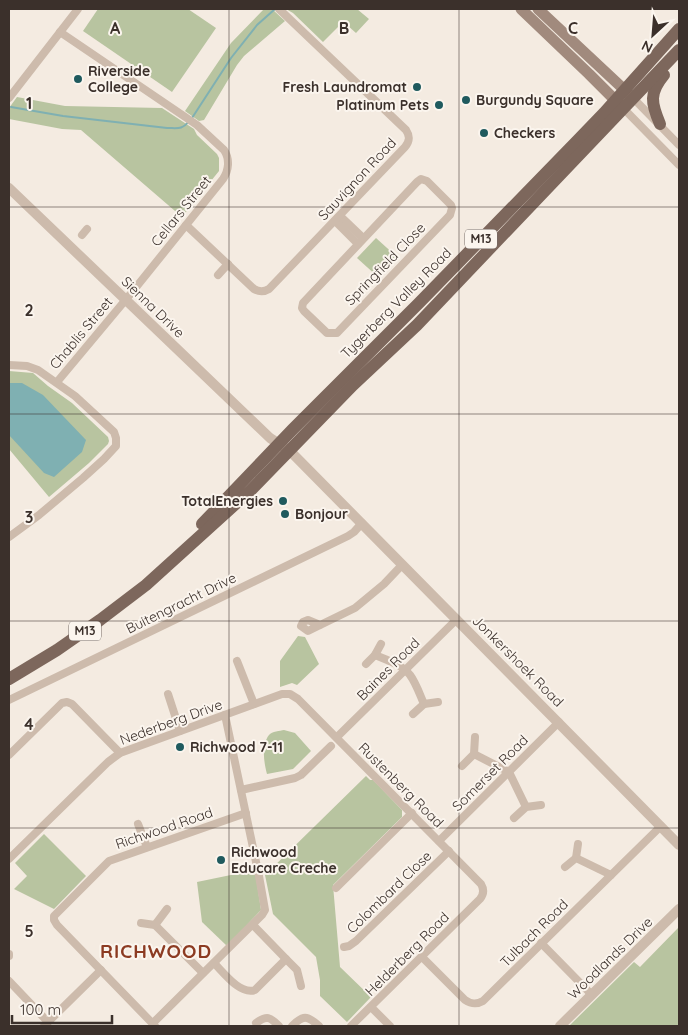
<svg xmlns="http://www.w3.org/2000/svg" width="688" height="1035" viewBox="0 0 688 1035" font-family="Quicksand,sans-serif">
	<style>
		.green { fill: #b8c4a0 }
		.water { fill: #7fb0b2 }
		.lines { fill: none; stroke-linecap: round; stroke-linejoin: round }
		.stream { stroke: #7fb0b2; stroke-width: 2 }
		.minor { stroke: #cdbbac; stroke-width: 8 }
		.tertiary { stroke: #cdbbac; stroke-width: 10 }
		.secondary { stroke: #a18a7d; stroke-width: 11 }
		.primary { stroke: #7d675c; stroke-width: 12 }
		.grid { fill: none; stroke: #3b302b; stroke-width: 1; stroke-opacity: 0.55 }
		.poi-dot { fill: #1f5a5e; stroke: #fbf5ee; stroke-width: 2 }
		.labels { text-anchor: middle; stroke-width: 4; stroke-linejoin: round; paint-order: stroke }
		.shield { fill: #fbf5ee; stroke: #756b66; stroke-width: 1 }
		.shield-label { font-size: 12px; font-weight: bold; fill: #3b302b }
		.poi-label { font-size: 14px; font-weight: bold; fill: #3b302b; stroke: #fbf5ee; text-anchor: start }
		.street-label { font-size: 14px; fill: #3b302b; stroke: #fbf5ee }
		.district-label { font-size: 19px; font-weight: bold; letter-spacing: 1px; fill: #8c3b22; stroke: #fbf5ee }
		.grid-label { font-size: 16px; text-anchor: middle; font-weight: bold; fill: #3b302b; stroke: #fbf5ee; stroke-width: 4; stroke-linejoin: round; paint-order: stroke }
	</style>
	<rect width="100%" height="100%" fill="#f4ebe1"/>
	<g class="green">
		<path d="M98,9H188L216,28L172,92L83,31Z"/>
		<path d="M264,9H272L285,21L244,56L237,65L204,120L199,121L185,111L231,43Z"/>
		<path d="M286,9H357L369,19L356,33L347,25L343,29L340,25L323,42L293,13Z"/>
		<path d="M17,97L65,106L162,108L194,129L197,135L217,154L219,158V171L182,217L81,130L62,129L9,119V108Z"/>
		<path d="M376,238L397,257L378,277L357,258Z"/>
		<path d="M9,371L33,373L48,386L72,403L108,437L109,441L108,444L89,463L49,497L9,449Z"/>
		<path d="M298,636L305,637L319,664L297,685L292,683L280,687V661Z"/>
		<path d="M284,730L295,733L311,751L293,769L267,774C264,763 261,745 269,735C272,731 280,731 284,730Z"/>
		<path d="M366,776L370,780H373L402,810V817L333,885L340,967L371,997L347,1022L320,996V980L316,957L273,914L265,875Z"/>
		<path d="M44,834L86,876L54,909L14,889L27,876L15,863Z"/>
		<path d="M255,870L261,910L227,946L202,922L197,882Z"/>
		<path d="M679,927V1025L678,1026H569L634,962L640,967Z"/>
	</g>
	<path class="water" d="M9,383H22L43,395L86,440L82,452L54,477L44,473L9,435Z"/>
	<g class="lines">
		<g class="stream">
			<path d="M11,107L63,116L167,128C178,128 182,130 189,121"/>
			<path d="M192,118L231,58L257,25L275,9"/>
		</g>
		<g class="minor">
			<path d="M9,98L78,9"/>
			<path d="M634,99L679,145"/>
			<path d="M624,109L679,165"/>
			<path d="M421,179L427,181L451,205L452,208L450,215L337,333H327L304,311L302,308L303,303L417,182Z"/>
			<path d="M340,216L363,238"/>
			<path d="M335,221L358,244"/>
			<path d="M186,225L254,289C259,292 264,292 269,289L405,147C410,141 410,136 406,130L279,9"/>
			<path d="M82,235L87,229"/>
			<path d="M218,275L228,264"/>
			<path d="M9,365L27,366L38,370L75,396L114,432L116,438V446L104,459L83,478L39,515L9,537"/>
			<path d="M57,382L133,291L223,179C229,170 230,159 224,150L197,125L60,32"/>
			<path d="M320,625L308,620L303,622L301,626L308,631L312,629L355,608L384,584L402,565"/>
			<path d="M375,655C387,660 401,664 410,675C416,683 420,695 424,704L413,714"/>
			<path d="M237,661L254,704"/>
			<path d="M366,664L375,655L381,644"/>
			<path d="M168,694L180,731"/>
			<path d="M9,700L348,536L354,532L362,523"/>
			<path d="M424,704L438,702"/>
			<path d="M337,737L457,619"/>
			<path d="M474,754L509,772L526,807"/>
			<path d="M9,755L62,703L67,702L72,704L120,753"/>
			<path d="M462,766L474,754L475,737"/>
			<path d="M241,790L295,778L301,775L331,746"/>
			<path d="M514,818L526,807L541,805"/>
			<path d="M138,824L147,847"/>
			<path d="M439,841L559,722"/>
			<path d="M576,858L578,844"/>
			<path d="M9,859L108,762L120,753L282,694H290L298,699L481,884C484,889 484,894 480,899L351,1026"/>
			<path d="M565,867L576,858L611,875"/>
			<path d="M336,888L412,813"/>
			<path d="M141,923L155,925L203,973"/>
			<path d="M155,925L167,909"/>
			<path d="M541,943L592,995"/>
			<path d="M344,947L349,946L356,941L449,851"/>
			<path d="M9,956V954"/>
			<path d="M422,957L465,1000C471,1004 476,1005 483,1001L661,826"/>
			<path d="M286,959L297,970L301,986"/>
			<path d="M214,963C224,973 240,995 255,990L286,959L253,925"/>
			<path d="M9,981L48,1022"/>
			<path d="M371,1007L390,1026"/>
			<path d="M153,1023L262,915L265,910L259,876L225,715"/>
			<path d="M256,1023C267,1015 270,1017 279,1026"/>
			<path d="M44,1026L101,970"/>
			<path d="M155,1026L57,925L54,920V916L109,861L246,813"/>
			<path d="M292,1026C303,1015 307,1015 319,1026"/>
		</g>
		<g class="tertiary">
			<path d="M9,188L270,438L290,451L679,845"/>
			<path d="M560,1026L679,909"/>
		</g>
		<g class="secondary">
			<path d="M521,9L589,74L621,106"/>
			<path d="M538,9L631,96"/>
		</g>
		<g class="primary">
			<path d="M660,124C651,103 649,93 664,75"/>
			<path d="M202,524L293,429L419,303L577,141L604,113L679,29"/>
			<path d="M9,679L57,650L100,620L146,585L251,490L353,385L417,325L679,50"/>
		</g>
	</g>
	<path class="grid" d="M229,9V1026M459,9V1026M9,207H679M9,414H679M9,621H679M9,828H679"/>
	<g class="poi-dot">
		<circle cx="78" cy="79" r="5"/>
		<circle cx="417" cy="87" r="5"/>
		<circle cx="466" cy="100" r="5"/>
		<circle cx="439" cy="105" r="5"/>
		<circle cx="484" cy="133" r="5"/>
		<circle cx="283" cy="501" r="5"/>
		<circle cx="285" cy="514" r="5"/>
		<circle cx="180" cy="747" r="5"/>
		<circle cx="221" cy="860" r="5"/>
	</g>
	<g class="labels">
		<g class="shield">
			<rect x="465" y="229.5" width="32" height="19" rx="4"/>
			<rect x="69" y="621.5" width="32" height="19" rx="4"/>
		</g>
		<g class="shield-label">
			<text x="481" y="243">M13</text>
			<text x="85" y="635">M13</text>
		</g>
		<g class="poi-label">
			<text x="88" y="76">Riverside<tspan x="88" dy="16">College</tspan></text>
			<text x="407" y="92" text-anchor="end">Fresh Laundromat</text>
			<text x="476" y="105">Burgundy Square</text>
			<text x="429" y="110" text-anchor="end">Platinum Pets</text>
			<text x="494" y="138">Checkers</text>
			<text x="273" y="506" text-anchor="end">TotalEnergies</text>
			<text x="295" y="519">Bonjour</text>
			<text x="190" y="752">Richwood 7-11</text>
			<text x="231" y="857">Richwood<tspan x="231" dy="16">Educare Creche</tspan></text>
		</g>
		<g class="street-label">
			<text transform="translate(357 179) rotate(-47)" y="5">Sauvignon Road</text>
			<text transform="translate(181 211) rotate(-51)" y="5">Cellars Street</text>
			<text transform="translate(385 264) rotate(-46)" y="5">Springfield Close</text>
			<text transform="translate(396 303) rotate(-45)" y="5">Tygerberg Valley Road</text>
			<text transform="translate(153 307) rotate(44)" y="5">Sienna Drive</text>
			<text transform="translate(81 333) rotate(-50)" y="5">Chablis Street</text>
			<text transform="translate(181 603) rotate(-26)" y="5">Buitengracht Drive</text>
			<text transform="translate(518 661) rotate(45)" y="5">Jonkershoek Road</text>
			<text transform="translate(388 669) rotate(-45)" y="5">Baines Road</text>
			<text transform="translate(171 722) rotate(-20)" y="5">Nederberg Drive</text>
			<text transform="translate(490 773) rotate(-45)" y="5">Somerset Road</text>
			<text transform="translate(401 785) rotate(45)" y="5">Rustenberg Road</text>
			<text transform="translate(164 828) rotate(-19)" y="5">Richwood Road</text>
			<text transform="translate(389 892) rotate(-44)" y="5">Colombard Close</text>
			<text transform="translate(534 933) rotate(-45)" y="5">Tulbach Road</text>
			<text transform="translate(407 954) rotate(-45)" y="5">Helderberg Road</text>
			<text transform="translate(610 958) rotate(-44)" y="5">Woodlands Drive</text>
		</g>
		<g class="district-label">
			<text x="156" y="958">RICHWOOD</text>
		</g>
	</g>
	<g class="grid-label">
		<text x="115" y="34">A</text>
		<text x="344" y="34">B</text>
		<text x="573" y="34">C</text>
		<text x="29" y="109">1</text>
		<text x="29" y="316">2</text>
		<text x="29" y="523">3</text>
		<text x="29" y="730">4</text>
		<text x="29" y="937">5</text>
	</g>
	<rect width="688" height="1035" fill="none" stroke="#3b302b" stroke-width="20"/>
	<g transform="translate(653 35) rotate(206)" stroke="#fbf5ee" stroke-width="4" paint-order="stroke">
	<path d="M0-4L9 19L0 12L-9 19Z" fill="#3b302b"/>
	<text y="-8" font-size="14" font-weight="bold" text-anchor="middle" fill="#3b302b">N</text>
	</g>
	<path d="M12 1015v8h100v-8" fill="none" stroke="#3b302b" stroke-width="2.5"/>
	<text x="20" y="1015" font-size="15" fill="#3b302b" stroke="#fbf5ee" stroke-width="4" paint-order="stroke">100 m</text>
</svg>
